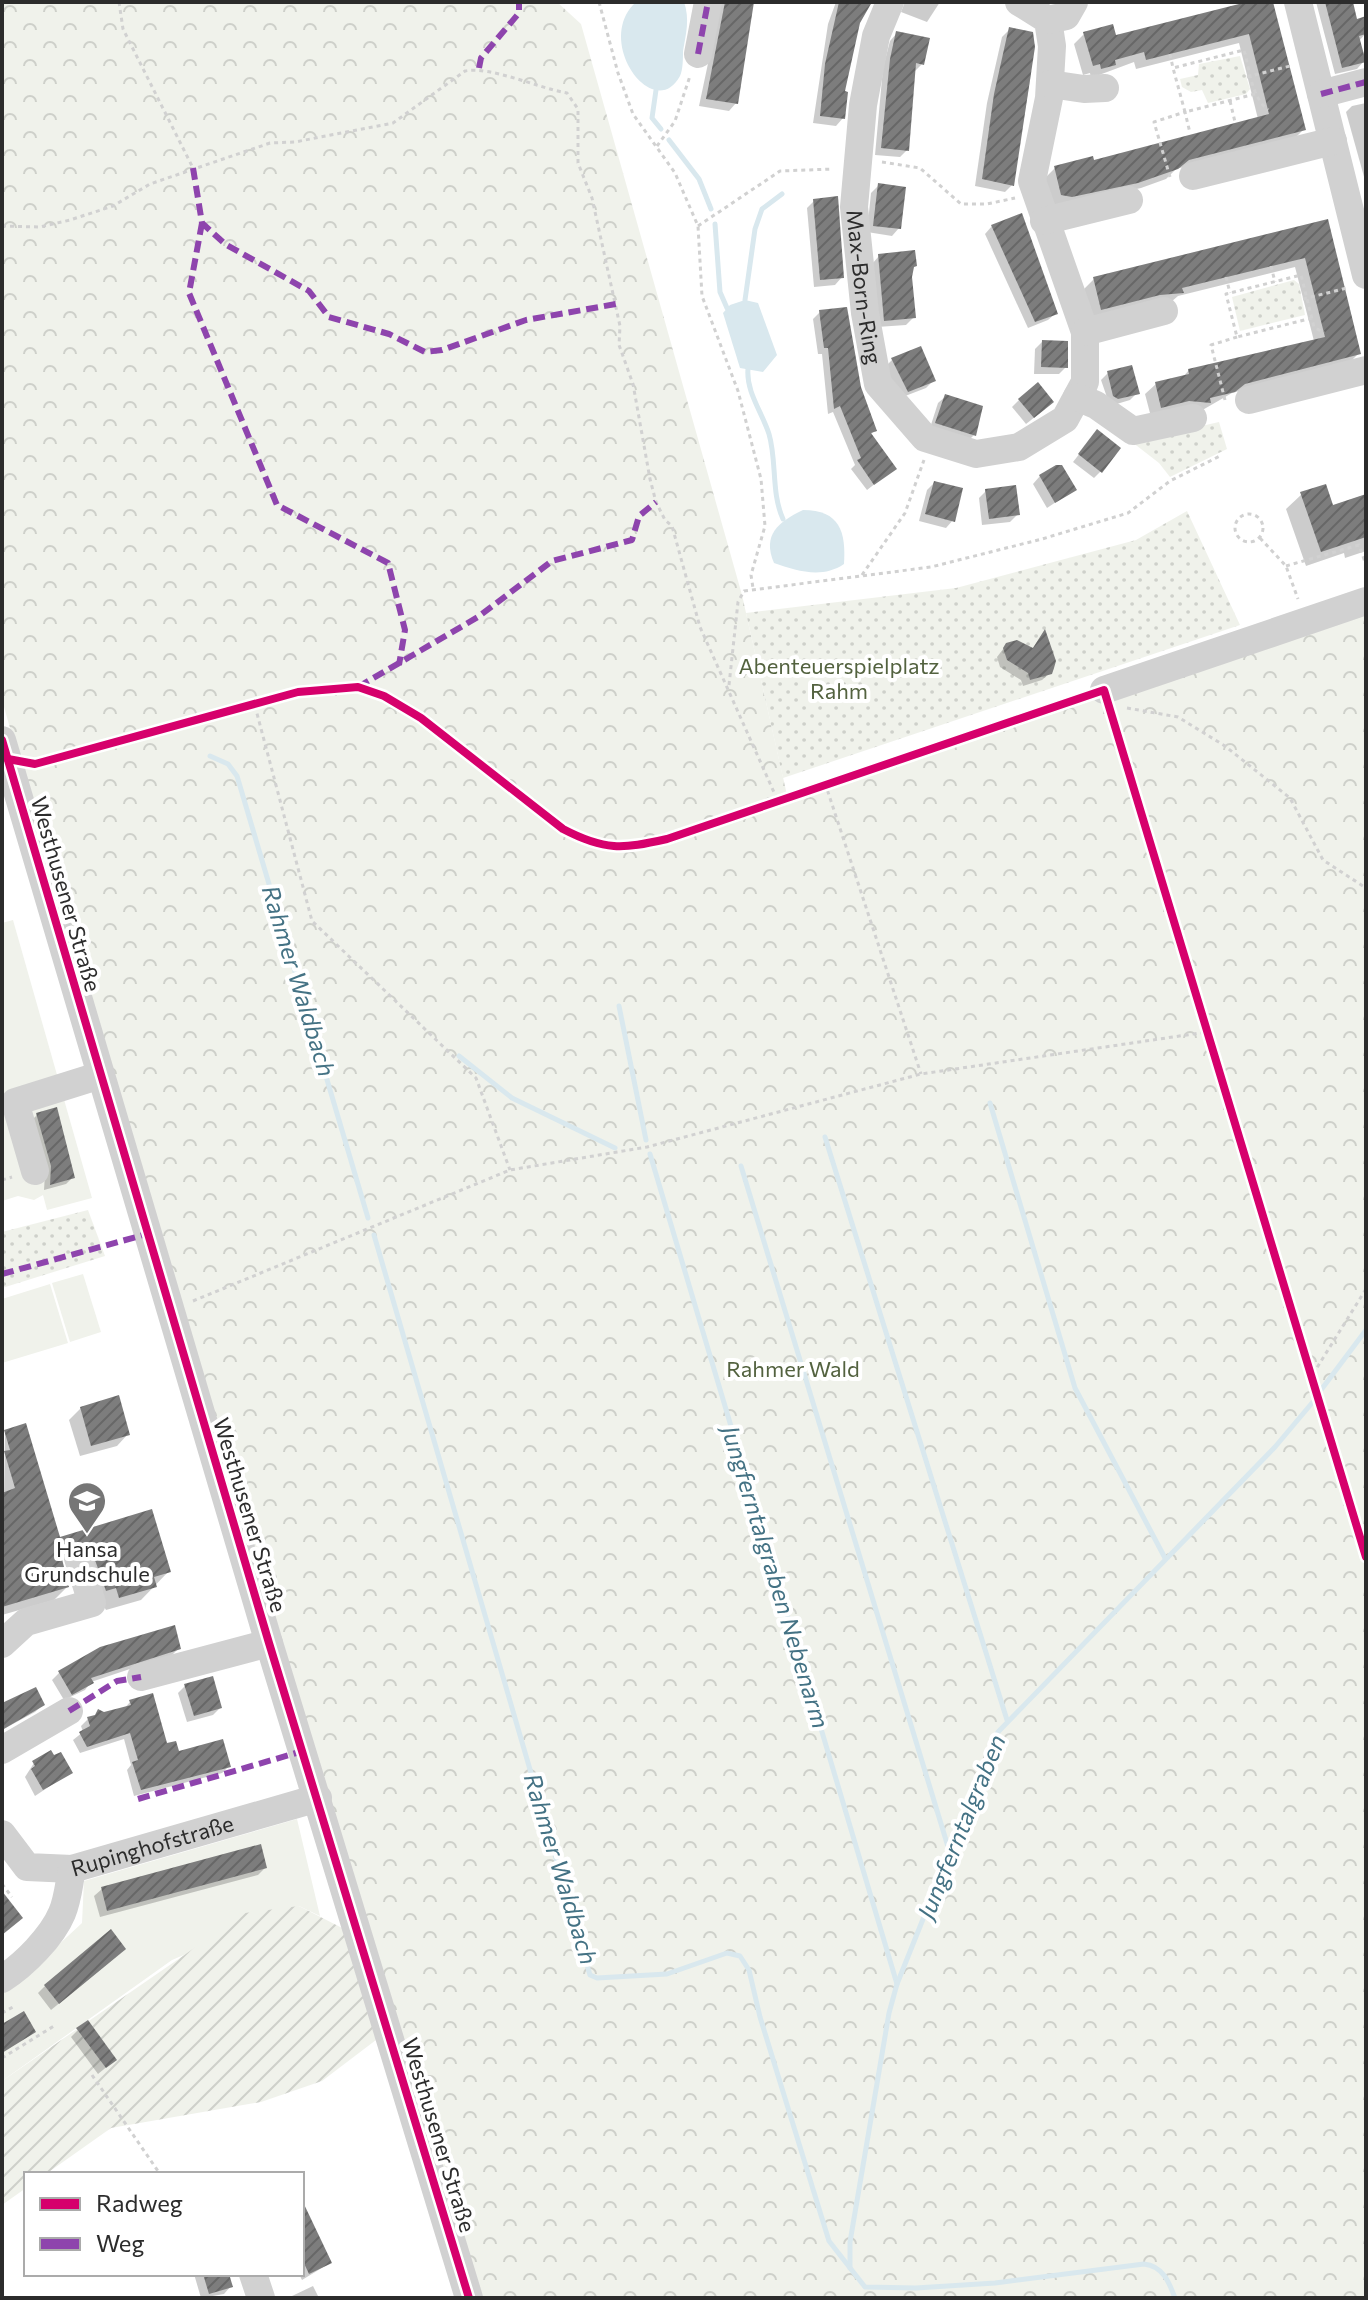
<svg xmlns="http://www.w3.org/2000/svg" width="1368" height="2300" viewBox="0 0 1368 2300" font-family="Commissioner,sans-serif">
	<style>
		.grass { fill: #f0f2eb }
		.forest { fill: url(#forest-crowns) }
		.park { fill: url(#park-dots) }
		.garden { fill: url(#garden-furrows) }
		.water { fill: #d9e8ee }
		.shadow { fill: #0003 }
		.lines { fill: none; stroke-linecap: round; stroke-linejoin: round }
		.stream { stroke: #d9e8ee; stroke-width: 5 }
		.building { fill: url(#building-hatch) }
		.path { stroke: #d1d1d1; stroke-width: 3; stroke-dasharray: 4 4; stroke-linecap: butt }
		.minor { stroke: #d1d1d1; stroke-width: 28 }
		.quiet { stroke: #8e44ad; stroke-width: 6; stroke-dasharray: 12 6; stroke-linecap: butt }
		.cycleway-casing { stroke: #fff; stroke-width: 13 }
		.cycleway { stroke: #d6006c; stroke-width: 8 }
		.labels { text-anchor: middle; stroke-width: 8; stroke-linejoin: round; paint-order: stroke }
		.street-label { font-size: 22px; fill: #2c2c2c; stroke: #fff }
		.park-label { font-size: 22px; fill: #53623f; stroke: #fff }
		.poi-label { font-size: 22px; fill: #2c2c2c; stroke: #fff }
		.water-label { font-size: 24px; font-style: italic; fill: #447284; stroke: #fff }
	</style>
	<defs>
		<pattern id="forest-crowns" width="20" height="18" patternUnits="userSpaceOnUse" patternTransform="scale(2)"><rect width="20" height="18" fill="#f0f2eb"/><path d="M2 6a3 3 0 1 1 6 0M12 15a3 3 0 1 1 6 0" fill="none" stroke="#ced0ca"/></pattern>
		<pattern id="park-dots" width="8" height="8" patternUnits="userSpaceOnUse" patternTransform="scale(2)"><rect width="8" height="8" fill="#f0f2eb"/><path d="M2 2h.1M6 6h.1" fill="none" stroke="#ced0ca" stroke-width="1.8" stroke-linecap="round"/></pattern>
		<pattern id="garden-furrows" width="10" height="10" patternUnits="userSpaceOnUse" patternTransform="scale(2)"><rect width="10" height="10" fill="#f0f2eb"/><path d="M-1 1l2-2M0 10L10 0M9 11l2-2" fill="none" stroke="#ced0ca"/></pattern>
		<pattern id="building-hatch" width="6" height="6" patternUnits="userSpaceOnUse" patternTransform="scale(2)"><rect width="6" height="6" fill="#7d7d7d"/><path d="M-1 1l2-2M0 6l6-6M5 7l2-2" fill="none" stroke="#676767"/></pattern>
	</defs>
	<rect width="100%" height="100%" fill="#fff"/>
	<g class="grass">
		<path d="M13,920L92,1198L47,1210L43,1195L34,1200L18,1196L2,1201V923Z"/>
		<path d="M83,1274L101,1332L70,1342L52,1283Z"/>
		<path d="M50,1284L68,1343L2,1363V1299Z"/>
		<path d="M297,1819L320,1916L299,1906L172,1960L2,2081V1989L28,1973L82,1923L84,1881Z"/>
	</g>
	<path class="forest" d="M2,2H557L581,24L742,595L787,795L1104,690L1366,612V2298H476L177,1308L2,700Z"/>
	<g class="park">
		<path d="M1240,56L1250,89L1246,94L1208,103L1202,90L1191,92L1182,87L1180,79L1198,75L1199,64Z"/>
		<path d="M1294,280L1299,284L1305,315L1240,331L1232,297Z"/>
		<path d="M1219,422L1227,449L1170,477L1159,463L1132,442Z"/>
		<path d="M1187,511L1240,625L783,778L746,613L956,588L1136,540Z"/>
		<path d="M88,1210L105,1256L2,1288V1232Z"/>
	</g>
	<path class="garden" d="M299,1906L348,1931L376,2040L322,2081L261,2102L111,2128L46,2174H26V2188L2,2205V2081L245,1913Z"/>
	<g class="water">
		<path d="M636,2H684C690,19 686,34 683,51C683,58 683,70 680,76C654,124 593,41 636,2Z"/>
		<path d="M745,300L758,303L777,355L763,372L740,368L723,313L730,305Z"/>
		<path d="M803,510C840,510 846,532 844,564C822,579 797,571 774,563C762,535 778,522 803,510Z"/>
	</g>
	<g class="shadow">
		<path d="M721,2H753L736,103L729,111L699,106Z"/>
		<path d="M836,2H868L859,23L843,93V118L836,126L813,123L828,24Z"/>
		<path d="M905,2H940L927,22L901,12Z"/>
		<path d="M1255,2H1271L1303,130L1293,140L1176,169L1166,179L1141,188L1060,206L1051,204L1045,178L1055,168L1093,163L1258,119L1239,43L1136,69L1134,62L1091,78L1090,73L1083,75L1074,44L1084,34L1114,37Z"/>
		<path d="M1316,2H1351L1356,21L1366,33L1359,41L1364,61L1357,69L1335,74Z"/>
		<path d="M1010,29L1031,33V74L1012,185L1005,192L975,186L987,103L1002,37Z"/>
		<path d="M897,33L922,64L915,71L907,150L900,157L875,155L883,68L890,41Z"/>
		<path d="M1366,103V184L1346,112L1352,106Z"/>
		<path d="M878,186L899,228L892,236L867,232L871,193Z"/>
		<path d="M814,201L842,277L835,285L814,287L807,208Z"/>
		<path d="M1326,222L1359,353L1349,363L1232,393L1199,412L1151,417L1145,394L1156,384L1182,378L1189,370L1314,341L1295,267L1178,296L1171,302L1091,319L1084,289L1094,279Z"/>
		<path d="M992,226L1056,313L1048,320L1028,328L985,234Z"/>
		<path d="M879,256L911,269L914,317L906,325L877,327L872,264Z"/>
		<path d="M820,312L859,388L875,430L870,435L894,469L867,490L851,469L855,465L833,412L828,414L822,354H818L813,319Z"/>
		<path d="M1042,342L1066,367L1059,374H1034L1035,349Z"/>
		<path d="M892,360L933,381L926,388L900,398L885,367Z"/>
		<path d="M1108,373L1137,393L1130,400L1110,406L1101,380Z"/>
		<path d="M946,396L974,435L967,442L929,431L938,403Z"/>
		<path d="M1019,400L1045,409L1026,424L1012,407Z"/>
		<path d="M1091,439L1101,471L1094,478L1073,462Z"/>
		<path d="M1040,476L1074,490L1047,508L1033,484Z"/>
		<path d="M934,483L953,520L946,528L919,521L927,490Z"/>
		<path d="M986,491L1017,515L1010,522L982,525L979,498Z"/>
		<path d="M1302,494L1332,507L1366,496V551L1345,558L1344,553L1306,566L1286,509Z"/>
		<path d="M1044,632L1050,673L1042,680L1023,686L1021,680L1000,667L997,657L1007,644L1032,649Z"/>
		<path d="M37,1115L73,1177L66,1184L44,1190L45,1174L30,1122Z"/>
		<path d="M81,1408L128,1434L117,1446L80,1456L69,1420Z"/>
		<path d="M5,1432L59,1539L151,1511L169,1571L141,1600L106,1610L77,1559L59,1554L67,1587L54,1600L2,1615Z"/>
		<path d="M179,1648L172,1655L91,1682L85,1690L64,1700L52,1680L59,1673Z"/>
		<path d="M185,1686L220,1708L213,1715L187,1722L178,1693Z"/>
		<path d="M130,1702L166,1745L178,1753L229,1766L222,1773L134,1796L127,1770L131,1765L124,1739L80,1753L73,1740L83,1732L81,1726L88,1719L123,1710Z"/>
		<path d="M43,1705L35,1712L2,1730V1706Z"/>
		<path d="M34,1763L71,1772L35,1796L25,1777Z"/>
		<path d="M265,1868L258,1875L100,1917L94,1896L102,1889Z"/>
		<path d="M117,1956L51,2010L38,1993L45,1986Z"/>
		<path d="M78,2030L115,2060L98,2074L71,2037Z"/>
		<path d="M302,2205L330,2263L302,2280L299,2274H302Z"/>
		<path d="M194,2274H227L231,2286L224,2294L201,2298Z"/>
		<path d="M313,2286L319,2298H290L292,2296Z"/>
	</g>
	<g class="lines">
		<g class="stream">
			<path d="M656,90L652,118L661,129"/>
			<path d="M669,140L699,179L711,209"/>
			<path d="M715,224L720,292L727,308"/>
			<path d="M745,300L755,229L762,209L782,194"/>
			<path d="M748,369C746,392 762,412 769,434C777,461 771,493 783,519"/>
			<path d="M210,756L228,764L237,776L368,1218"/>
			<path d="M619,1006L646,1140"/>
			<path d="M459,1056L512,1098L615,1148"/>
			<path d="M990,1103L1075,1388L1165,1558"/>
			<path d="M825,1137L1007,1720"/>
			<path d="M650,1154L897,1984"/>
			<path d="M741,1166L949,1850"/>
			<path d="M374,1235L590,1975L597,1978L667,1974L727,1953L740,1956L749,1970L760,2017L829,2241L865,2287L916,2288L995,2283L1144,2264C1163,2266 1169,2282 1175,2298"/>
			<path d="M1321,1390L1366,1330"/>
			<path d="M850,2268V2242L889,2013L897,1984L998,1732L1275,1447L1312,1403"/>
		</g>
	</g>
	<g class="building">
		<path d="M725,2H754L738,104L706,99Z"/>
		<path d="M839,2H872L860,23L845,91L848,92L845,119L820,116L825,64Z"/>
		<path d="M1247,2H1273L1306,130L1189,160L1178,169L1138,183L1072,197L1061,195L1054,166L1093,156L1094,160L1269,114L1249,34L1146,60L1144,52L1115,60L1116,65L1101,69L1100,64L1093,66L1083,32L1113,24L1116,35Z"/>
		<path d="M1325,2H1353L1357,19L1366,16V34L1359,36L1366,62L1342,68Z"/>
		<path d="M1009,27L1033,32L1035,47L1014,186L982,179L994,94Z"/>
		<path d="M896,31L930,38L924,65L916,63L909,151L881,148L890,59Z"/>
		<path d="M878,183L906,187L901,229L873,226Z"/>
		<path d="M838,196L844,278L820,280L813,199Z"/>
		<path d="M1022,213L1058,314L1035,322L991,225Z"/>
		<path d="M1328,219L1361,354L1245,384L1235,392L1210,398L1211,403L1189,401L1161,408L1155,382L1189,374L1188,369L1325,337L1305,258L1182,288L1184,293L1160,295L1101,310L1093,277Z"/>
		<path d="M915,250L917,266L914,267L912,277L916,318L884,321L878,254Z"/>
		<path d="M847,307L861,387L877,431L871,433L897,469L874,485L857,460L861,458L840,406L834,409L828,348H824L819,310Z"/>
		<path d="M1042,340L1068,341V368L1041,367Z"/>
		<path d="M921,346L936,381L908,392L891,358Z"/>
		<path d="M1132,365L1140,394L1118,399L1113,396L1107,371Z"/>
		<path d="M1038,382L1054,402L1034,418L1018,399Z"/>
		<path d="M945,394L983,406L976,436L935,423Z"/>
		<path d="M1097,429L1121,448L1102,473L1078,454Z"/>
		<path d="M1056,465H1062L1077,490L1055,503L1039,475Z"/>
		<path d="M934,481L963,488L955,522L925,514Z"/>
		<path d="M1326,484L1333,505L1366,494V537L1321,552L1300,492Z"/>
		<path d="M1016,485L1020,515L989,519L985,489Z"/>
		<path d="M1045,629L1056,661L1054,668L1052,674L1030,680L1028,673L1007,660L1003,648L1006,643L1017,640L1033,648Z"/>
		<path d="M57,1107L75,1178L50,1185L51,1166L36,1113Z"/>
		<path d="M119,1395L130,1435L91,1446L80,1407Z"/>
		<path d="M26,1423L60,1537L152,1509L171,1572L154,1577L157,1587L119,1598L116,1588L106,1591L90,1546L74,1542L61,1555L69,1587L2,1607V1493L15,1488L4,1451L10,1450L4,1430Z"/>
		<path d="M175,1625L181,1649L91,1678L94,1683L72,1695L58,1671L100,1647Z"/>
		<path d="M213,1676L222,1708L194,1716L184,1684Z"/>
		<path d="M36,1687L45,1705L2,1730V1703Z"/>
		<path d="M153,1693L167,1743L176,1741L179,1751L223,1739L231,1767L141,1790L132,1762L138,1760L130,1733L87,1747L79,1732L90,1726L87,1717L95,1715L98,1709L104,1712L131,1705L129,1700Z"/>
		<path d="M51,1750L54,1755L61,1752L73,1773L43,1790L31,1769L35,1766L32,1761Z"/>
		<path d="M261,1844L267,1868L107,1911L101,1887Z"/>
		<path d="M2,1891L23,1918L2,1935Z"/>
		<path d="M111,1929L126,1949L59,2004L44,1985Z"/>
		<path d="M24,2011L36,2032L2,2053V2024Z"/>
		<path d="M88,2020L117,2060L106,2068L76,2028Z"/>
		<path d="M302,2200L332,2263L309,2274L302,2259Z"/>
		<path d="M203,2274H229L233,2287L209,2294Z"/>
	</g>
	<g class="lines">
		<g class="path">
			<path d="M119,2L123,29L193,168"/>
			<path d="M599,2L618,73L633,114L675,173L698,226L702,296L738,391L761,479L765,526L751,575L753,588"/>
			<path d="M1170,54L1173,68"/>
			<path d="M1247,77L1290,66"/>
			<path d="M1255,94L1185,112L1173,68L1244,50C1250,71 1251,96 1268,110"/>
			<path d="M1230,101L1235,122"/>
			<path d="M657,146L675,121L690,76"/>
			<path d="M882,162L920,168L961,204H987L1015,198"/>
			<path d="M1170,177L1154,122L1185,112L1190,133"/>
			<path d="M2,226L40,227L70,220L113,206L150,184L270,143L295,142L393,123L465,71C491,66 538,88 567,93L578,109V163L592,198L620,326L619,345L633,384L650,479L656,502L665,520L672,526L700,627L777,799"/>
			<path d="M698,226L780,171L833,169"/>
			<path d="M1271,266L1275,282"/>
			<path d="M1226,277L1230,293"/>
			<path d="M1303,299L1347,288"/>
			<path d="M1312,318L1237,337L1226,294L1301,275L1314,327L1324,333"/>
			<path d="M1225,400L1211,345L1237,337"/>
			<circle cx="1249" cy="528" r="14"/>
			<path d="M1260,538L1286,566L1298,599"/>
			<path d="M1286,566L1359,545L1366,565"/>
			<path d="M862,575L905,513L924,460"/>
			<path d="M729,685L738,602L744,591L931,567L1042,539L1128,513L1170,481L1222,455"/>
			<path d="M255,706L312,921L476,1078L510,1170"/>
			<path d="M1127,708L1178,717L1225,746L1290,798L1323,860L1366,888"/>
			<path d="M1112,712L1366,1557"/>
			<path d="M33,764L298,692L358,687L384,696L421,718L563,829C605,851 622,849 667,839L1081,697"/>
			<path d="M825,783L921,1074"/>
			<path d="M2,1180L12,1177"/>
			<path d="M193,1301L510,1170L647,1147L921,1074L1207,1032"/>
			<path d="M1313,1374L1366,1289"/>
			<path d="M2,1884L12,1897"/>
			<path d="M2,2013L13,2007"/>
			<path d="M2,2058L54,2026"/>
			<path d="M92,2075L160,2174"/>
		</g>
		<g class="minor">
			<path id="s1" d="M890,2L876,36L863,105L854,207L865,313L878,384L925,438L976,454L1019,447L1065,419L1085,382V332L1032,181L1049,98L1052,46L1048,20L1019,2"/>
			<path d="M1298,2L1366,275"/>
			<path d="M1048,20L1066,16L1074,2"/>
			<path d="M698,54L708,2"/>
			<path d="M1050,84L1084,89L1105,88"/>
			<path d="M1321,94L1366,82"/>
			<path d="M1193,176L1333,141"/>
			<path d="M1044,221L1129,200"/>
			<path d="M1085,332L1164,311"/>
			<path d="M1077,397L1096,405L1133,431L1193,418"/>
			<path d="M1249,400L1366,370"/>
			<path d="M1104,690L1366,601"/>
			<path d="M2,740L269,1643L469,2298"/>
			<path d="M35,1171L15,1102L101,1075"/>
			<path d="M2,1644L26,1622L92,1603L78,1558"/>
			<path d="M141,1677L269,1643"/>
			<path d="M2,1750L69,1711"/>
			<path id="s2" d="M2,1834L27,1867L72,1869L318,1798"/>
			<path d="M2,1979C24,1965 52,1937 62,1913C68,1899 69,1883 72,1869"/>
			<path d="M253,2274L261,2298"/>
		</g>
		<g class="quiet">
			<path d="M698,54L708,2"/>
			<path d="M479,68L481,58L519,13V2"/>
			<path d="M1321,94L1366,82"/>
			<path d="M193,168L202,223L225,244L309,291L329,317L389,334L425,352L442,350L526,320L616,304"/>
			<path d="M202,223L189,293L277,505L388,563L405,630L399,665"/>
			<path d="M358,687L478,617L552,561L632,540L639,516L656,502"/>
			<path d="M2,1274L147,1234"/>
			<path d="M69,1711L117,1681L141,1677"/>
			<path d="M138,1799L303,1751"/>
		</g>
		<g class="cycleway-casing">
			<g id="cycleway">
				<path d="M2,740L269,1643L469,2298"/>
				<path d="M8,759L35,764L298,692L358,687L384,696L421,718L563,829C605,851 622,849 667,839L1104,690L1366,1557"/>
			</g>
		</g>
		<use href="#cycleway" class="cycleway"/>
	</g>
	<defs>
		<g id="school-pin" transform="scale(2)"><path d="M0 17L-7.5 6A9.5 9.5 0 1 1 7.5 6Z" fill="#767676" stroke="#fff"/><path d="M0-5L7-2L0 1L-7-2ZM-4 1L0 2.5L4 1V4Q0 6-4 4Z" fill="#fff"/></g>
	</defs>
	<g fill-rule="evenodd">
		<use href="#school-pin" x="87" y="1501"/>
	</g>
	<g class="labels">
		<g class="street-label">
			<text dy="8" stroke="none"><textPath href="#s1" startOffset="290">Max-Born-Ring</textPath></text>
			<text transform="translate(66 894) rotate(74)" y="8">Westhusener Straße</text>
			<text transform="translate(250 1515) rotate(73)" y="8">Westhusener Straße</text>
			<text dy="8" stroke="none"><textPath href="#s2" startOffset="170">Rupinghofstraße</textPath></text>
			<text transform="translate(439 2135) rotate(73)" y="8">Westhusener Straße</text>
		</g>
		<g class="park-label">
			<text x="839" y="674">Abenteuerspielplatz<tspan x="839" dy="25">Rahm</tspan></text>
			<text x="793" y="1377">Rahmer Wald</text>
		</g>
		<g class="poi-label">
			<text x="87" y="1557">Hansa<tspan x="87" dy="25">Grundschule</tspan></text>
		</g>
		<g class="water-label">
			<text transform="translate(298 981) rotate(73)" y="8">Rahmer Waldbach</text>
			<text transform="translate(775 1577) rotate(73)" y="8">Jungferntalgraben Nebenarm</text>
			<text transform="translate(962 1827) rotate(-68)" y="8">Jungferntalgraben</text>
			<text transform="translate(560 1869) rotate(73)" y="8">Rahmer Waldbach</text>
		</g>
	</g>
	<rect width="1368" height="2300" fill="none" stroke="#2c2c2c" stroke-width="8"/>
	<rect x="24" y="2172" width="280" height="104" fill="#ffffff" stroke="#ababab" stroke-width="2"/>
	<rect x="40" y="2198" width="40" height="12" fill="#d6006c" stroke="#ababab" stroke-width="2"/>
	<text x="96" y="2212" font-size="24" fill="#2c2c2c">Radweg</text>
	<rect x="40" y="2238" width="40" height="12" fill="#8e44ad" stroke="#ababab" stroke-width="2"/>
	<text x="96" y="2252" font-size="24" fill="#2c2c2c">Weg</text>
</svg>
